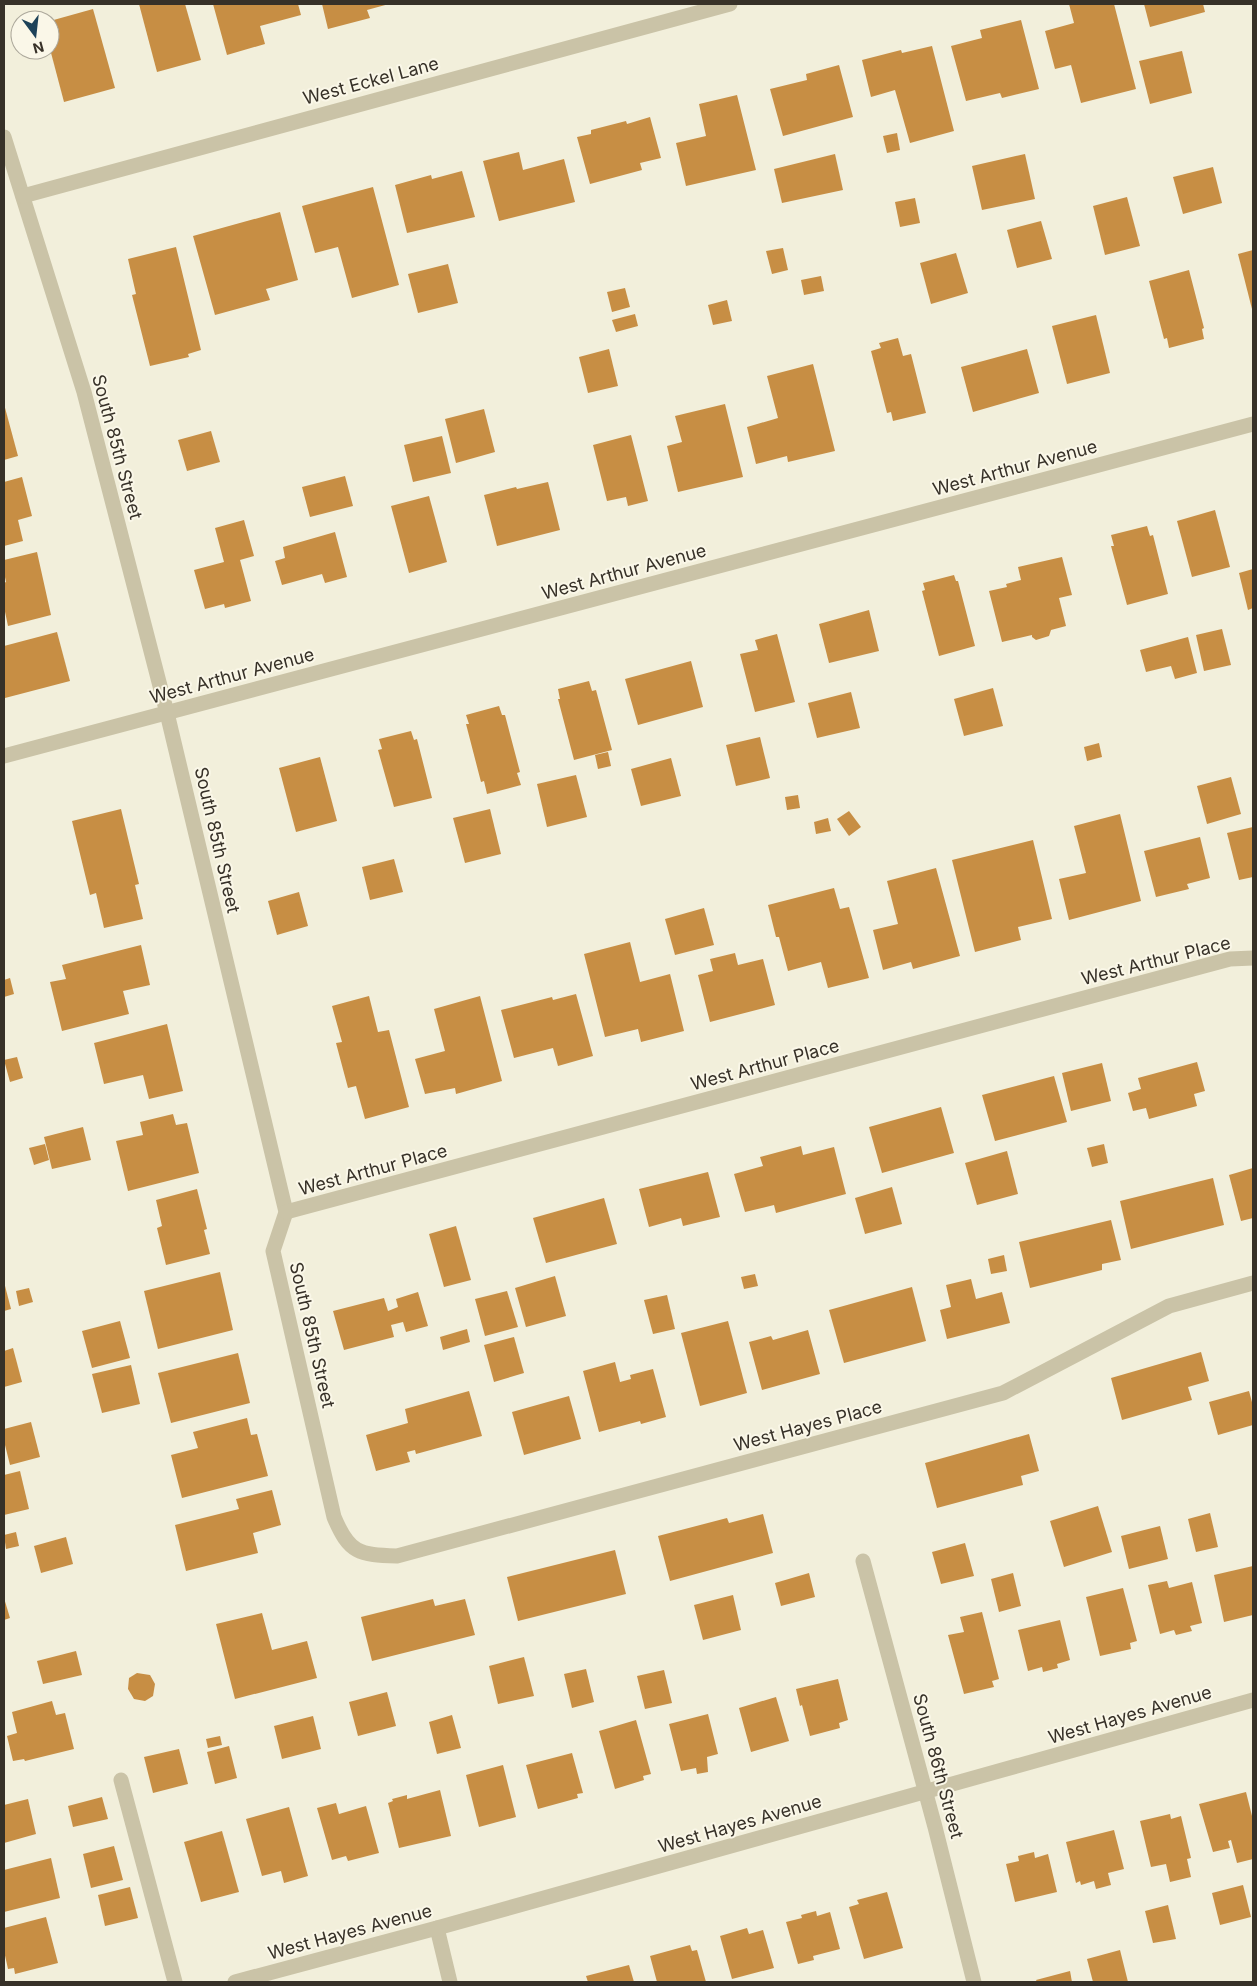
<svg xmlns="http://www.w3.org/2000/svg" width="1257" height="1986" viewBox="0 0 1257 1986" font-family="Inter,sans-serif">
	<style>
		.building { fill: #c78e44 }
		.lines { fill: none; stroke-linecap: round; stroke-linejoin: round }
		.minor { stroke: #cac3a7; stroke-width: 15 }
		.labels { text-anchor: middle; stroke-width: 4; stroke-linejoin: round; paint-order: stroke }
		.street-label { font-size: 18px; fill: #373128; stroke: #faf7e8 }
	</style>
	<rect width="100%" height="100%" fill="#f2efdb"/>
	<g class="building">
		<path d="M139,4H185L201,60L157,72Z"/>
		<path d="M213,4H298L301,15L260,26L265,44L227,55Z"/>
		<path d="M322,4H389L367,10L370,18L328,29Z"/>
		<path d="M1069,4H1114L1136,89L1081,103L1071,65L1055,69L1045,31L1074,23Z"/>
		<path d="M1144,4H1203L1205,12L1150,27Z"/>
		<path d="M93,9L115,88L64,102L50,49V21Z"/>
		<path d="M1021,20L1039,89L1002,98L1000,93L966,101L951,46L982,38L980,30Z"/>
		<path d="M932,46L954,131L910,143L895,90L871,97L862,60L901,50L902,53Z"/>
		<path d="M1182,51L1192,93L1150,104L1139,61Z"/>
		<path d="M839,65L853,117L783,136L770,89L807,80L806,74Z"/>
		<path d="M737,95L756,170L686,186L676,143L706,136L699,104Z"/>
		<path d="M650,117L661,158L640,163L642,170L590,184L577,137L591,134V130L626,121L627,124Z"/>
		<path d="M897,133L900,150L887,153L883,136Z"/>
		<path d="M519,152L523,170L564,159L575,202L499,221L483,161Z"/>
		<path d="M835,154L843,190L782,203L774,169Z"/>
		<path d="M1025,154L1035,199L982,210L972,166Z"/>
		<path d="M1213,167L1222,203L1183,214L1173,177Z"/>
		<path d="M462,171L475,217L407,233L395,185L431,175L432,179Z"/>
		<path d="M373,187L399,285L352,298L338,247L315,253L302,206Z"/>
		<path d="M1127,197L1140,246L1105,255L1093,206Z"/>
		<path d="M915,198L920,223L900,227L895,202Z"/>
		<path d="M280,212L298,280L266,289L270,300L215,315L193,236Z"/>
		<path d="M1041,221L1052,259L1017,268L1007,230Z"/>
		<path d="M176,247L201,350L188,354L189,357L150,366L132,295L136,294L128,259Z"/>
		<path d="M783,248L788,270L772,274L766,251Z"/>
		<path d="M1253,250V313L1238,254Z"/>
		<path d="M956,253L968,293L931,304L920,263Z"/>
		<path d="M448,264L458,303L418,313L408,274Z"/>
		<path d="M1189,270L1204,328L1202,329L1204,339L1169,348L1167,338L1164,339L1149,281Z"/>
		<path d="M821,276L824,291L804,295L801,280Z"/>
		<path d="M625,288L630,307L612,312L607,292Z"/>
		<path d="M727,300L732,321L713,325L708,305Z"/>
		<path d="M635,314L638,326L616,332L612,320Z"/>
		<path d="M1096,315L1110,373L1067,384L1052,326Z"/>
		<path d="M898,338L903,356L911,354L926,413L893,421L891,412L887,413L871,351L881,348L879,343Z"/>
		<path d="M609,349L618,386L588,393L579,357Z"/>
		<path d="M1027,349L1039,393L973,412L961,367Z"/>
		<path d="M813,364L835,451L788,462L787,456L756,464L747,427L778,418L767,376Z"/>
		<path d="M4,404L18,456L4,460Z"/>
		<path d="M725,404L743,477L678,492L667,446L682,442L675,416Z"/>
		<path d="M484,409L495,452L456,463L445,419Z"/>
		<path d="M211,431L220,462L187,471L178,440Z"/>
		<path d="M631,435L648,501L628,506L626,497L607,501L593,445Z"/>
		<path d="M442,436L451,473L413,482L404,445Z"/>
		<path d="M345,476L353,506L310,517L302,487Z"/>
		<path d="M22,477L32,516L18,520L23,541L4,546V482Z"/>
		<path d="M548,482L560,530L497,546L484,495L516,487L517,489Z"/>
		<path d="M429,496L447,562L409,573L391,506Z"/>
		<path d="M1215,510L1230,567L1192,577L1177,521Z"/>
		<path d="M244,520L254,556L240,560L251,601L225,608L224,604L205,609L194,570L224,562L215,528Z"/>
		<path d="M1147,526L1150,536L1153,535L1168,594L1127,605L1111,546H1114L1111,535Z"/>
		<path d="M335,532L347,577L325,583L322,574L282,585L275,561L285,558L283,547Z"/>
		<path d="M37,552L51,615L8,626L4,607V583L6,582L4,572V560Z"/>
		<path d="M1062,557L1072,595L1059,598L1066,626L1051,630L1049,636L1036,640L1032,637V635L1002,642L989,591L1007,587L1006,584L1021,580L1018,567Z"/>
		<path d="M1253,569V608L1248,610L1239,573Z"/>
		<path d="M954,575L956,581H958L975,646L939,656L922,591L925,590L923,583Z"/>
		<path d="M869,610L879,651L829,663L819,624Z"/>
		<path d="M1222,629L1231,665L1204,671L1196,635Z"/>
		<path d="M57,632L70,681L5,698L4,646Z"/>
		<path d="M777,634L795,702L755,712L740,654L758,650L755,640Z"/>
		<path d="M1188,637L1197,673L1175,679L1171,666L1146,672L1140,650Z"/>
		<path d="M691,661L703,707L638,725L625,679Z"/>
		<path d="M589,681L592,691L596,690L612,750L574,760L558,699H560L558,689Z"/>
		<path d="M993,688L1003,726L964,736L954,699Z"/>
		<path d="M851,692L860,728L817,738L808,703Z"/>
		<path d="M499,706L502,715H505L520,772L517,773L521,785L487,794L484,781L481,782L466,724H469L466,715Z"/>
		<path d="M411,731L414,740L417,739L432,798L394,807L378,750L382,749L379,739Z"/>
		<path d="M760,737L770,778L736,786L726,745Z"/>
		<path d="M1099,743L1102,757L1087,761L1084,747Z"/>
		<path d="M608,752L611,766L598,769L595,755Z"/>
		<path d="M320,757L337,821L296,832L279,768Z"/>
		<path d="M671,758L681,796L641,806L631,769Z"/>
		<path d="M576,775L587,817L547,827L537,784Z"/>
		<path d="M1231,777L1241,814L1207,824L1197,786Z"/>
		<path d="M798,795L800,808L787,810L785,797Z"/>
		<path d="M121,809L139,884L135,885L143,919L104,928L96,893L90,895L72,821Z"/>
		<path d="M490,809L501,854L465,863L453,818Z"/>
		<path d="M849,811L861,827L849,836L837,819Z"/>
		<path d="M1120,814L1141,901L1069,920L1059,879L1086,873L1074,826Z"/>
		<path d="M828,818L831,831L816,834L814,822Z"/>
		<path d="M1253,827V877L1239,880L1227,833Z"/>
		<path d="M1200,837L1210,878L1187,884L1189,889L1156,897L1144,851Z"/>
		<path d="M1033,840L1052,919L1018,927L1021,940L975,952L952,860Z"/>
		<path d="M394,859L403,892L370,900L362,867Z"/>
		<path d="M936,868L960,956L913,969L911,962L883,970L873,930L898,924L887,881Z"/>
		<path d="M834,888L840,909L849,907L869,978L828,988L821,962L788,971L779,937H776L768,905Z"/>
		<path d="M299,892L308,926L277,935L268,901Z"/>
		<path d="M704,908L714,945L675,955L665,919Z"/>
		<path d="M630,942L640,982L670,974L684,1031L641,1042L638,1029L605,1037L584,954Z"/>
		<path d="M141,945L150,985L123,991L129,1014L62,1031L50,982L66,979L62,965Z"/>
		<path d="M735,953L738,965L763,959L775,1005L710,1022L698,975L713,971L710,959Z"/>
		<path d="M10,978L14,994L4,997V980Z"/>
		<path d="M576,994L593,1056L558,1066L553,1048L514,1058L501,1010L552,997L553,1000Z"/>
		<path d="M369,996L378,1032L389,1030L409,1107L365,1119L356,1086L348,1088L336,1043L342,1042L332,1006Z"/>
		<path d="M480,996L502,1081L456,1094L455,1088L425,1094L415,1059L445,1051L434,1009Z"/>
		<path d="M167,1024L183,1091L149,1099L143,1075L104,1084L94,1043Z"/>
		<path d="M17,1057L23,1078L10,1082L4,1060Z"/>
		<path d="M1197,1062L1205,1091L1194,1094L1197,1106L1149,1119L1146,1108L1133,1111L1128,1093L1141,1089L1138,1078Z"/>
		<path d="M1102,1063L1111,1101L1071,1111L1062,1073Z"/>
		<path d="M1054,1076L1067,1122L995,1141L982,1095Z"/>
		<path d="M941,1107L954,1153L882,1173L869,1127Z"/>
		<path d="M173,1114L176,1125L187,1123L199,1173L128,1191L116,1141L143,1135L140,1122Z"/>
		<path d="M83,1127L91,1160L52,1169L44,1137Z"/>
		<path d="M45,1144L49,1160L34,1165L29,1148Z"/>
		<path d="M1104,1144L1108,1163L1092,1167L1087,1148Z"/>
		<path d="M801,1146L803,1155L834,1147L846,1194L776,1213L774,1205L745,1212L734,1174L763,1166L760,1157Z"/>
		<path d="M1007,1151L1018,1194L977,1205L965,1163Z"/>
		<path d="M1253,1168V1218L1241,1221L1229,1175Z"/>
		<path d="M708,1172L720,1217L683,1226L681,1218L649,1227L639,1189Z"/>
		<path d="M1213,1178L1224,1225L1131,1249L1120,1201Z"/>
		<path d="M892,1187L902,1224L865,1234L855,1198Z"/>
		<path d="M197,1189L207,1229L204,1230L210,1254L166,1265L157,1228L162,1226L156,1200Z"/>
		<path d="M604,1198L617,1244L546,1263L533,1218Z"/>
		<path d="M1111,1220L1121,1260L1102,1264V1270L1030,1288L1019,1242Z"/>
		<path d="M456,1226L471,1280L444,1287L429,1234Z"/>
		<path d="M1004,1255L1007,1271L991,1274L988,1259Z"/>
		<path d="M220,1272L233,1330L158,1349L144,1291Z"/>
		<path d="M755,1274L758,1286L744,1289L741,1277Z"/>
		<path d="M555,1276L566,1316L526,1327L515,1288Z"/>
		<path d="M971,1279L976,1299L1002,1292L1010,1323L947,1339L940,1310L951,1307L946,1285Z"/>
		<path d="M4,1282L11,1309L4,1311Z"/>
		<path d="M912,1287L926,1341L844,1363L829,1310Z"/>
		<path d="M29,1288L33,1302L19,1306L16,1291Z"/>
		<path d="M507,1291L518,1327L485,1336L475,1299Z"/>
		<path d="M418,1292L428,1326L406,1332L403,1322L391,1325L394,1337L344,1350L333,1311L384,1298L388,1311L398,1307L396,1299Z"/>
		<path d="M667,1295L675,1329L653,1334L644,1300Z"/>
		<path d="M120,1321L130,1358L92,1368L82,1331Z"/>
		<path d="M728,1321L747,1393L700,1406L681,1333Z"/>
		<path d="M467,1329L470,1342L443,1350L440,1337Z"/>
		<path d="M808,1330L820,1374L762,1390L749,1342L771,1336L773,1340Z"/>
		<path d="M514,1337L524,1373L494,1382L484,1345Z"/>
		<path d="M13,1348L22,1382L4,1387V1351Z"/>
		<path d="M1201,1352L1209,1381L1188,1387L1192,1400L1122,1420L1111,1378Z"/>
		<path d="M238,1353L250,1403L171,1423L158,1373Z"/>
		<path d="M615,1362L620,1382L631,1379L630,1375L653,1369L666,1417L641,1424L640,1421L599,1432L583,1371Z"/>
		<path d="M131,1365L140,1404L102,1413L92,1374Z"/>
		<path d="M469,1391L482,1436L416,1454L415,1450L407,1452L410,1462L376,1471L366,1435L408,1423L405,1409Z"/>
		<path d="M1249,1391L1253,1406V1425L1218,1435L1209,1402Z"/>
		<path d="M569,1396L581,1439L524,1455L512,1412Z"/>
		<path d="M247,1418L251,1435L257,1434L268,1476L182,1498L171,1455L198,1448L193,1432Z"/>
		<path d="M31,1422L40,1457L10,1465L4,1441V1429Z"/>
		<path d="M1029,1434L1039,1471L1021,1476L1023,1485L937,1508L925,1463Z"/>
		<path d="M20,1471L29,1509L4,1515V1475Z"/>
		<path d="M272,1490L281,1525L253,1533L258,1553L186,1571L175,1525L239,1509L236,1499Z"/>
		<path d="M1098,1506L1112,1552L1064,1567L1050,1521Z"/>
		<path d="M1210,1513L1218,1547L1196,1552L1188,1519Z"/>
		<path d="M763,1514L773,1553L670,1581L658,1536L727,1518L729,1523Z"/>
		<path d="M1160,1526L1168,1559L1129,1569L1121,1536Z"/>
		<path d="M16,1532L19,1546L6,1549L4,1535Z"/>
		<path d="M66,1537L73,1564L41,1573L34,1546Z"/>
		<path d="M965,1543L974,1576L941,1584L932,1552Z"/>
		<path d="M615,1550L626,1594L518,1621L507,1577Z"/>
		<path d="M1253,1566V1615L1224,1622L1214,1575Z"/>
		<path d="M809,1573L815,1597L781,1606L775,1583Z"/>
		<path d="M1013,1573L1021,1606L999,1612L991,1579Z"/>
		<path d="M1167,1581L1169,1588L1192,1582L1202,1623L1190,1626L1192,1631L1176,1635L1174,1630L1160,1634L1148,1585Z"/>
		<path d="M1123,1588L1137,1641L1130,1643L1131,1649L1100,1656L1086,1597Z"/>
		<path d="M733,1595L741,1630L703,1640L694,1605Z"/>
		<path d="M4,1598L10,1618L4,1620Z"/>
		<path d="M433,1599L435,1606L465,1599L475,1635L372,1661L361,1617Z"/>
		<path d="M982,1612L999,1679L992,1681L994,1687L964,1694L948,1635L964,1632L960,1617Z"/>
		<path d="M262,1613L272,1650L307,1641L317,1678L235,1699L216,1624Z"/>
		<path d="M1060,1620L1070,1660L1057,1664L1058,1668L1043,1672L1042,1667L1028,1671L1018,1630Z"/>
		<path d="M76,1651L82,1675L43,1684L37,1661Z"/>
		<path d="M524,1657L534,1696L498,1704L489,1666Z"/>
		<path d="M586,1669L594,1702L572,1708L564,1674Z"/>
		<path d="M664,1670L672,1703L645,1709L637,1676Z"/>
		<path d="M137,1673L150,1675L155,1684L153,1696L145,1701L134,1699L128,1689L129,1678Z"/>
		<path d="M838,1679L848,1720L839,1723L840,1728L810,1736L802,1705L800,1706L796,1689Z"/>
		<path d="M387,1692L396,1726L358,1736L349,1702Z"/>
		<path d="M776,1697L789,1741L751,1752L739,1708Z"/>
		<path d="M52,1701L56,1715L65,1713L74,1749L25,1761L24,1759L13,1761L7,1736L17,1733L12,1712Z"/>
		<path d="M708,1714L718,1754L707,1757L708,1772L697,1774L696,1768L681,1771L669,1724Z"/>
		<path d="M452,1715L461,1748L437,1754L429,1722Z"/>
		<path d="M313,1716L321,1749L282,1759L274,1726Z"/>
		<path d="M636,1720L651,1774L643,1776L644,1780L615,1789L599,1731Z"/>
		<path d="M220,1736L222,1745L208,1748L206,1739Z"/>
		<path d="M229,1746L237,1778L215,1784L207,1752Z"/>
		<path d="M179,1749L188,1784L153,1793L144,1757Z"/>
		<path d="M572,1753L583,1793L577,1794L578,1798L538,1809L526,1765Z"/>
		<path d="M503,1765L516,1817L479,1827L466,1775Z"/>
		<path d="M440,1790L451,1836L399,1848L388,1803L393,1801L392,1799L407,1795V1799Z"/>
		<path d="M1246,1792L1253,1820V1859L1237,1863L1231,1840L1228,1841L1230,1848L1213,1852L1199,1804Z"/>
		<path d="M102,1797L108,1819L73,1827L68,1806Z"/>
		<path d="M28,1799L36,1834L4,1843V1805Z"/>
		<path d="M336,1803L339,1814L366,1806L379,1853L348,1861L346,1856L332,1860L317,1808Z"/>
		<path d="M289,1807L308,1876L284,1883L281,1871L262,1876L246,1819Z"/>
		<path d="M1170,1814L1171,1819L1181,1816L1191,1858L1187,1859L1191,1877L1170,1882L1166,1864L1151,1867L1140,1821Z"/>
		<path d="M1114,1830L1124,1869L1108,1873L1111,1885L1096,1889L1094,1881L1081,1885L1080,1881L1076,1883L1066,1842Z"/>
		<path d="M222,1831L239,1892L201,1902L184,1842Z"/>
		<path d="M114,1846L123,1880L91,1888L83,1854Z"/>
		<path d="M1034,1852L1035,1858L1048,1854L1057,1892L1015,1902L1006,1864L1019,1861L1018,1856Z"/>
		<path d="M51,1858L60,1898L4,1912V1870Z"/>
		<path d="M1243,1885L1251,1917L1220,1925L1212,1893Z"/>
		<path d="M130,1887L138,1918L105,1926L98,1895Z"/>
		<path d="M887,1892L903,1948L864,1959L849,1907L859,1904L857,1900Z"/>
		<path d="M1168,1905L1176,1939L1153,1943L1145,1911Z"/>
		<path d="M816,1911L817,1916L830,1912L840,1949L813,1956L814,1960L798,1964L786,1922L802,1918L801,1915Z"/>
		<path d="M46,1917L58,1963L15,1974L14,1968L8,1969L4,1951V1928Z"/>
		<path d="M747,1928L749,1934L763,1930L774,1968L732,1979L720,1936Z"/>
		<path d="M690,1945L692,1951L697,1950L706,1982H657L650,1956Z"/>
		<path d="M1120,1950L1128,1982H1093L1087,1959Z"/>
		<path d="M629,1965L634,1982H588L586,1976Z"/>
		<path d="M1070,1971L1072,1982H1037L1036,1980Z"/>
	</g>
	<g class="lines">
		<g class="minor">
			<path d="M4,137L84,392L167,713L286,1212L273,1251L334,1517C349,1553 359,1555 397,1556L1003,1393L1169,1306L1253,1283"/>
			<path d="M23,196L730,4"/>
			<path d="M4,756L1253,424"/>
			<path d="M286,1212L1230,959L1253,958"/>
			<path d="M863,1561L935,1827L974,1982"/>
			<path d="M121,1780L175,1982"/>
			<path d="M437,1928L450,1982"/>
			<path d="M235,1982L437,1928L1253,1700"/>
		</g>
	</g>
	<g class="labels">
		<g class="street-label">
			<text transform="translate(371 81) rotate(-15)" y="6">West Eckel Lane</text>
			<text transform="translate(117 447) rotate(75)" y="6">South 85th Street</text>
			<text transform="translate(1015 468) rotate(-15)" y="6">West Arthur Avenue</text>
			<text transform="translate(624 572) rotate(-15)" y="6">West Arthur Avenue</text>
			<text transform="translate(232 676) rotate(-15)" y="6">West Arthur Avenue</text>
			<text transform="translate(217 840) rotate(77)" y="6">South 85th Street</text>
			<text transform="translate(1156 961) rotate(-14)" y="6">West Arthur Place</text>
			<text transform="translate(765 1065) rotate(-15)" y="6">West Arthur Place</text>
			<text transform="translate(373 1170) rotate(-15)" y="6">West Arthur Place</text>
			<text transform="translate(312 1335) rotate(77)" y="6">South 85th Street</text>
			<text transform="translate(808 1426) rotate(-15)" y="6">West Hayes Place</text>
			<text transform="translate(1130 1715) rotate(-16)" y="6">West Hayes Avenue</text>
			<text transform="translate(938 1766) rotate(75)" y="6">South 86th Street</text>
			<text transform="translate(740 1824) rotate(-16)" y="6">West Hayes Avenue</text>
			<text transform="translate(350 1932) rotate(-15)" y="6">West Hayes Avenue</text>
		</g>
	</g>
	<rect width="1257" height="1986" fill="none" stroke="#373128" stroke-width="10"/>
	<g transform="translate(35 35) rotate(165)"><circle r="24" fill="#faf7e8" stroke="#aca89b"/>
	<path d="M0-4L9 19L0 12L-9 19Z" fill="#1d4259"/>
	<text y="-8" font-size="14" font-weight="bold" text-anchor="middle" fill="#373128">N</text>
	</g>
</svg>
